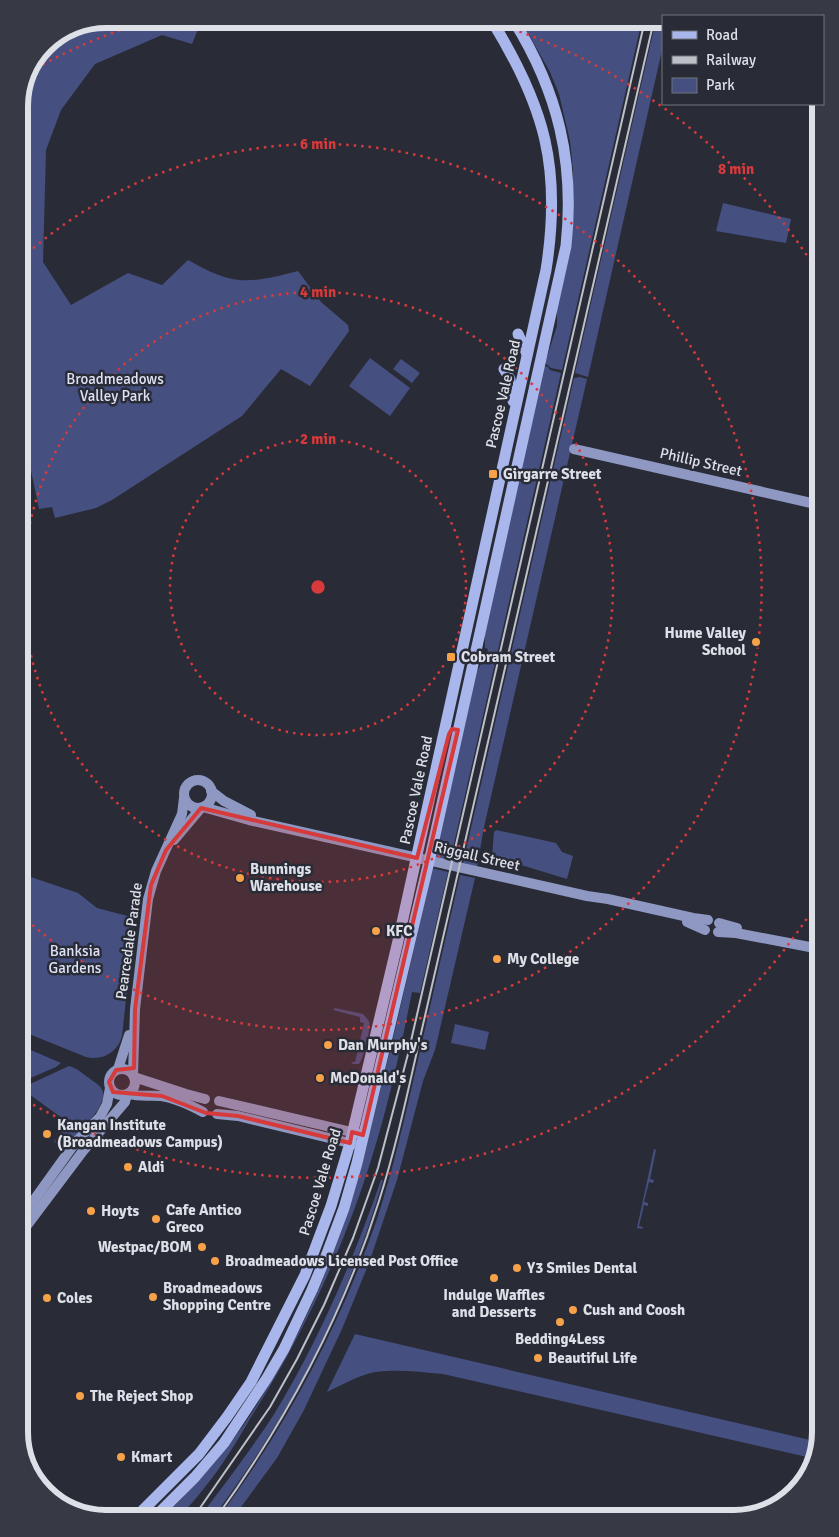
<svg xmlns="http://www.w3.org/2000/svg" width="839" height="1537" viewBox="0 0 839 1537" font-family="Signika,sans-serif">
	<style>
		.green { fill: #454f80 }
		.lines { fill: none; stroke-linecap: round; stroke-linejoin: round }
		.secondary { stroke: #8e98c2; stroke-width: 10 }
		.primary { stroke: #a8b6eb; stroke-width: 11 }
		.rail { stroke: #bec0c8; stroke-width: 2 }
		.marked { fill: #d73a3b; fill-opacity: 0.2; stroke: #d73a3b; stroke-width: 4; stroke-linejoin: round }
		.ring { fill: none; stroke: #d73a3b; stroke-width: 2.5; stroke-dasharray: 2.5 5 }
		.poi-dot { fill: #f7a248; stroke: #292c37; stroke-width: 2 }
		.labels { text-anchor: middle; stroke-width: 5; stroke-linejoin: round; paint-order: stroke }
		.park-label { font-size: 15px; fill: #dee2f4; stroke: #292c37 }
		.street-label { font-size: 15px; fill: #dee0e7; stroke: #292c37 }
		.poi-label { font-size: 15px; font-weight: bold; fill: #dee0e7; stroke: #292c37; text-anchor: start }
		.rim { fill: none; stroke: #dee0e7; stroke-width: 6 }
		.centre { fill: #d73a3b; stroke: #292c37; stroke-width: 2.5 }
		.ring-label { font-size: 15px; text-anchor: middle; font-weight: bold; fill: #d73a3b; stroke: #292c37; stroke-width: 5; stroke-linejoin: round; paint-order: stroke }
	</style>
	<rect width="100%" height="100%" fill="#292c37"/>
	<g class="green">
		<path d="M642,20L562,370L551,368L545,363L557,326V308L573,207V170L570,141L559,94L550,72L521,21Z"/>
		<path d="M656,20H663V46L588,377L575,373Z"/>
		<path d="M200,24L192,44L162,35L95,64L61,110L46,150L43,262L71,305L128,273L162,285L188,260C233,286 248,284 298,271L321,302L348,325L349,331L310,386L281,369L242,416L112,500L96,508L55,518L52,507L39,509L29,461L19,463V100L44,44L73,25Z"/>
		<path d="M723,203L791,219L786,243L716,231Z"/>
		<path d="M370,358L410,388L390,416L349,386Z"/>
		<path d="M401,359L420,373L412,383L393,369Z"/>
		<path d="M544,366L548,367L550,370L561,373L450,861L435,857L476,673L483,660H485L488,649L485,648V633Z"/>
		<path d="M580,377L587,379L484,827L477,867L463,863L574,378Z"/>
		<path d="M496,830L556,843L562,852L573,856L567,879L492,856L494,832Z"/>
		<path d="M432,868L448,872L420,993L412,992C401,1047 389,1103 372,1157C344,1248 302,1337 251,1417C237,1441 223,1465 205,1487C197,1498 187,1508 178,1518H163C195,1485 228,1450 253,1411C292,1351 324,1285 346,1217C362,1171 372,1122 384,1075C401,1006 417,937 432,868Z"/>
		<path d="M19,873L78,893L97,908L135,918L122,1036C118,1052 103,1061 86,1057L19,1030Z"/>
		<path d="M460,875L475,878L435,1050L423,1081L397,1180L369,1263L342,1329L304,1410L277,1458L233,1518H218C287,1426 341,1324 378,1216C393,1169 404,1121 415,1073C430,1007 445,941 460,875Z"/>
		<path d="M335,1008L363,1014L369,1021C371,1029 364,1058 359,1064H353L351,1062H355L364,1023L360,1022V1017L333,1010Z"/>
		<path d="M455,1024L489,1032L485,1050L451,1043Z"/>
		<path d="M19,1045L61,1063L56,1067L19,1083Z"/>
		<path d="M69,1066C77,1068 83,1074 89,1078C94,1082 101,1085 103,1092C107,1108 74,1136 63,1148L54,1142L66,1121L29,1094L28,1085Z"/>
		<path d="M654,1149L656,1150L650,1179L654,1180L653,1183L649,1182L644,1202L648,1203V1206L644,1205L639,1226L643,1227L642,1229L637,1228Z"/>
		<path d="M381,1180H383C357,1271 318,1360 267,1439C251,1465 233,1490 216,1514L213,1518H199C224,1485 250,1451 273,1416C318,1342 353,1261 381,1180Z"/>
		<path d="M355,1334L810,1440L807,1457L443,1374C420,1372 398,1369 375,1372C359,1375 342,1385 327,1392Z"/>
	</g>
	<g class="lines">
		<g class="secondary">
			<path d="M574,449L820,505"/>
			<circle cx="198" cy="794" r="14"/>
			<path d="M211,791L224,801L251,815"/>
			<path d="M203,807L249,820L587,896L608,899L693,918L708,920"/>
			<path d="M174,840L201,808"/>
			<path d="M687,922L705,930"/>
			<path d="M719,923L737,928"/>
			<path d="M718,932L736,933L820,949"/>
			<circle cx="122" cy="1082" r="13"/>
			<path d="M118,1069L129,1035"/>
			<path d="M133,1075L135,1009L148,899L156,871L182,814L184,798"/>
			<path d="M134,1077L186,1094L205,1099"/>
			<path d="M129,1094C140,1097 150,1095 161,1096C176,1098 190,1105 203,1112"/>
			<path d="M219,1101L360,1134"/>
			<path d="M217,1114L238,1116L358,1145"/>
			<path d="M19,1221L75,1143L100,1117L107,1104L110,1088"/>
			<path d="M19,1236L83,1151L125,1102L127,1095"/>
		</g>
		<g class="primary">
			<path d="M518,334L527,354"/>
			<path d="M504,369L510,379L513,401"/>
			<path d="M135,1518L199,1454L227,1417L251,1382L305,1275L331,1206L350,1143L398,941L546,270C562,169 545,107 492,21"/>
			<path d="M154,1518L195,1477L224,1443L267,1378L284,1349L312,1290L325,1259L344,1208L357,1163L431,853L566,246C575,162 558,92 514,21"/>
		</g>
		<g class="rail">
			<path d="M193,1518L270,1407L297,1359L324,1305L353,1238L378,1168L408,1054L645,20"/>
			<path d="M216,1518C286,1421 343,1316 379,1201C397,1144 409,1086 422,1029L654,20"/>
		</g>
	</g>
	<path class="marked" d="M452,729L458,730L363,1135L352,1132L350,1143L238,1116L206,1113L162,1096L113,1092L109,1082L116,1070L134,1068L135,1009L151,885L166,850L201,808L417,858L449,734Z"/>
	<g class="ring">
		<circle cx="318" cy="587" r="148"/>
		<circle cx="318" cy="587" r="295"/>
		<path d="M22 258A443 443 0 1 1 22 916"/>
		<path d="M819 900A591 591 0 0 1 23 1099M36 68A591 591 0 0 1 135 25M491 22A591 591 0 0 1 819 274"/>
	</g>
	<g class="poi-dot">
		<rect x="488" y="469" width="10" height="10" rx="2.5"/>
		<circle cx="756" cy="642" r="5"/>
		<rect x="446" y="652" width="10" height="10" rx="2.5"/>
		<circle cx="240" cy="878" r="5"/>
		<circle cx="376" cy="931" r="5"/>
		<circle cx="497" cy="959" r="5"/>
		<circle cx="328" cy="1045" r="5"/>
		<circle cx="320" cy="1078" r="5"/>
		<circle cx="47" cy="1134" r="5"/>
		<circle cx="128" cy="1167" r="5"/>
		<circle cx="91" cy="1211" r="5"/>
		<circle cx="156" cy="1219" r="5"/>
		<circle cx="202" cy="1247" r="5"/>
		<circle cx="215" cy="1261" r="5"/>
		<circle cx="517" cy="1268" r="5"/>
		<circle cx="494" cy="1278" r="5"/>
		<circle cx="153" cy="1297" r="5"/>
		<circle cx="47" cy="1298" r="5"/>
		<circle cx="573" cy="1310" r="5"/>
		<circle cx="560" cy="1322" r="5"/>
		<circle cx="538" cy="1358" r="5"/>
		<circle cx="80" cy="1396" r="5"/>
		<circle cx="121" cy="1457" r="5"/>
	</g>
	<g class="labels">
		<g class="park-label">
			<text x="115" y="384">Broadmeadows<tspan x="115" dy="17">Valley Park</tspan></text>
			<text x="75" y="956">Banksia<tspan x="75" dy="17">Gardens</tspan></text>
		</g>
		<g class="street-label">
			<text transform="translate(503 394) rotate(-77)" y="5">Pascoe Vale Road</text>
			<text transform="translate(701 462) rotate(13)" y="5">Phillip Street</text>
			<text transform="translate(416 790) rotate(-78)" y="5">Pascoe Vale Road</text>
			<text transform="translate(477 856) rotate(13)" y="5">Riggall Street</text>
			<text transform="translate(129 941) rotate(-82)" y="5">Pearcedale Parade</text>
			<text transform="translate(320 1182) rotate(-73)" y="5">Pascoe Vale Road</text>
		</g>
		<g class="poi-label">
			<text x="503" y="479">Girgarre Street</text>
			<text x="746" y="638" text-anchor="end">Hume Valley<tspan x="746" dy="17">School</tspan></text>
			<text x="461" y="662">Cobram Street</text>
			<text x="250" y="874">Bunnings<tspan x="250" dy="17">Warehouse</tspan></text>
			<text x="386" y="936">KFC</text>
			<text x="507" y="964">My College</text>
			<text x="338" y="1050">Dan Murphy's</text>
			<text x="330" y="1083">McDonald's</text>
			<text x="57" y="1130">Kangan Institute<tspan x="57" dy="17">(Broadmeadows Campus)</tspan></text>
			<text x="138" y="1172">Aldi</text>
			<text x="166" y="1215">Cafe Antico<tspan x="166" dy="17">Greco</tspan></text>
			<text x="101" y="1216">Hoyts</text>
			<text x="192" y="1252" text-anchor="end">Westpac/BOM</text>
			<text x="225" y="1266">Broadmeadows Licensed Post Office</text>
			<text x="527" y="1273">Y3 Smiles Dental</text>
			<text x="163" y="1293">Broadmeadows<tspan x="163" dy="17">Shopping Centre</tspan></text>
			<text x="494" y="1300" text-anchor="middle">Indulge Waffles<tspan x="494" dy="17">and Desserts</tspan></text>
			<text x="57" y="1303">Coles</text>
			<text x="583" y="1315">Cush and Coosh</text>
			<text x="560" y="1344" text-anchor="middle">Bedding4Less</text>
			<text x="548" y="1363">Beautiful Life</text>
			<text x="90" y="1401">The Reject Shop</text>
			<text x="131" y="1462">Kmart</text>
		</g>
	</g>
	<path d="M0 0H839V1537H0ZM106 28H734A78 78 0 0 1 812 106V1432A78 78 0 0 1 734 1510H106A78 78 0 0 1 28 1432V106A78 78 0 0 1 106 28Z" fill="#373a45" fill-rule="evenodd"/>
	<path class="rim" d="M106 28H734A78 78 0 0 1 812 106V1432A78 78 0 0 1 734 1510H106A78 78 0 0 1 28 1432V106A78 78 0 0 1 106 28Z"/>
	<circle cx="318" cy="587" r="8" class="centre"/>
	<g class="ring-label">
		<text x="318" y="149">6 min</text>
		<text x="736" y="174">8 min</text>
		<text x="318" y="297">4 min</text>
		<text x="318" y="444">2 min</text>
	</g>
	<rect x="662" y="15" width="162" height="90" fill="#292c37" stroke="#71747d"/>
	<rect x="672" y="31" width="25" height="8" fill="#a8b6eb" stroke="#71747d"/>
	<text x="706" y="40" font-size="15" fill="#dee0e7">Road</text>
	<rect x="672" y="56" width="25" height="8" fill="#bec0c8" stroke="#71747d"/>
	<text x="706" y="65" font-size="15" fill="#dee0e7">Railway</text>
	<rect x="672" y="78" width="25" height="15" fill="#454f80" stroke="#71747d"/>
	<text x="706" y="90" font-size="15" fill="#dee0e7">Park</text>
</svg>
